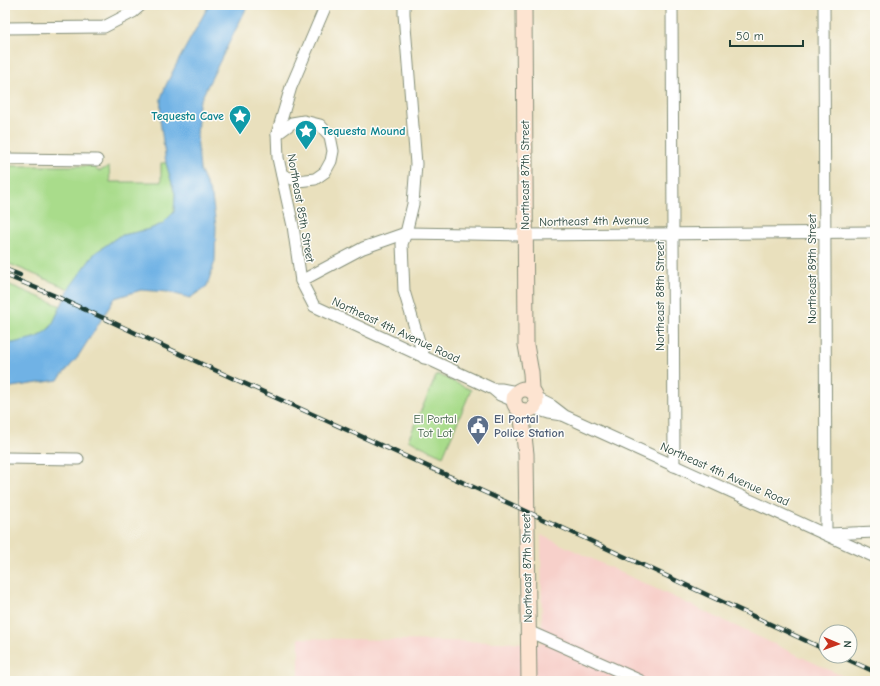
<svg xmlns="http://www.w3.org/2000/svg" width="880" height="686" viewBox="0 0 880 686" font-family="'Comic Neue',sans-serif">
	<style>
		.built { fill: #f7d0ca }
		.green { fill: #a9dc8b; stroke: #648c60 }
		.water { fill: #70b2e5; stroke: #48788c }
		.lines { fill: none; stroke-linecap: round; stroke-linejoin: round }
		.street-casing { stroke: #848e78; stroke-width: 13 }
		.secondary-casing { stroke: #848e78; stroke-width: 17 }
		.street { stroke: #fff; stroke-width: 11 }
		.secondary { stroke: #fde4d1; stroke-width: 15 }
		.rail-casing { stroke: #1f3d34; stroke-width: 4.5 }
		.rail { stroke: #fdfcf7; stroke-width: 3; stroke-dasharray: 9; stroke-linecap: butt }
		.labels { text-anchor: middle; stroke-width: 3; stroke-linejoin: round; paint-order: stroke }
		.culture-label { font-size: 12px; font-weight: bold; fill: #0d838f; stroke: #fdfcf7; text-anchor: end }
		.street-label { font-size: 12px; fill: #1f3d34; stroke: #fdfcf7 }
		.park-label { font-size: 12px; fill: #3b5d45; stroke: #fdfcf7 }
		.service-label { font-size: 12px; font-weight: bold; fill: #4e5e75; stroke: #fdfcf7; text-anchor: start }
	</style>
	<rect width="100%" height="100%" fill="#fdfcf7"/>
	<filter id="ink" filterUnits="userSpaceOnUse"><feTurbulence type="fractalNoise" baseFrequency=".025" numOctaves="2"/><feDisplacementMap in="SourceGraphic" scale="8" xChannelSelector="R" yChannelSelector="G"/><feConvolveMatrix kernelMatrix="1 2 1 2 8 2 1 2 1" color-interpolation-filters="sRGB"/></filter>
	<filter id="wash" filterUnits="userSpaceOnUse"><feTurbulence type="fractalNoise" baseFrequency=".012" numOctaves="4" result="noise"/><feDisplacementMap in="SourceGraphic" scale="16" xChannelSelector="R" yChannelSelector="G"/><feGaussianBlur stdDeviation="0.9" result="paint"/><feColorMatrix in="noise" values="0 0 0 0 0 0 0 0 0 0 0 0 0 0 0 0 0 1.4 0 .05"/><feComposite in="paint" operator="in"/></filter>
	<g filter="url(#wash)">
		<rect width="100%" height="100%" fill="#e9e0bd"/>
		<path class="built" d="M541,535L853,681H299V638L542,643Z"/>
		<g class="green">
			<path d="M161,163H166L175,194L174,212L162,224L150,229L119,236L95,253L69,289L5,262V166H95L96,170L99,171L109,167L110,182H161Z"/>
			<path d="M5,283L61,306C58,312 55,321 51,326C43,338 19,343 5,344Z"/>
			<path d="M437,374L471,390L443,456L408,440Z"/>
		</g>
		<path class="water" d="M209,5H248L199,103L197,136L200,170L212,197L216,226L215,261L207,286L190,298L168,292L141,290L115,298L77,358L58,380L5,388V344L13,343L38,337L51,327L70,287L95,253L119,236L150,229L162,224L174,212L175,194L166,163L160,120L161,98L166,85L177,63Z"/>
	</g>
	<g filter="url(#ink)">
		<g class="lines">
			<g class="street-casing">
				<g id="street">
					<path d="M326,5L291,87L277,134L278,158L293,226L301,281L314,306L493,389L500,395L514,401"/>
					<path d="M404,5V14L416,164L413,204L406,233L402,244L404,291L424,358"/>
					<path d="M672,5L674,466"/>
					<path d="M824,5L826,534"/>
					<path d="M5,28L104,27L133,12L141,5"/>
					<path d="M277,134L292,123L304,121L320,125L330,136L333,151L331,161L325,172L315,179L298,181L282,175"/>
					<path d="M5,159L97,160"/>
					<path d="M301,281L363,248L406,233L525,235L875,232"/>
					<path d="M495,389H501L517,392"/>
					<path d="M536,398L552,406L565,416L875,557"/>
					<path d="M533,408L549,413L562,415"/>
					<path d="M5,458L78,459"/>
					<path d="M829,534L875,532"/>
					<path d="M528,631L641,681"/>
				</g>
			</g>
			<g class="secondary-casing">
				<g id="secondary">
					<path d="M524,5L526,345L531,373L532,390"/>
					<circle cx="525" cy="400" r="11"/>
					<path d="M521,410L526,454L529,681"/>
				</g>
			</g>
			<use href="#street" class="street"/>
			<use href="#secondary" class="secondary"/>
			<g class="rail-casing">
				<g id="rail">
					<path d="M5,269L20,275"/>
					<path d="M5,275L53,295L110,321L206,366L526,511L826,650"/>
					<path d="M840,656L875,672"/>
				</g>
			</g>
			<use href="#rail" class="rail"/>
		</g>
	</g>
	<defs>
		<g id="sight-pin" transform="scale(1.15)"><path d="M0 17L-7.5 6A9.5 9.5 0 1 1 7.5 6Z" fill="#0f9aa8" stroke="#fdfcf7"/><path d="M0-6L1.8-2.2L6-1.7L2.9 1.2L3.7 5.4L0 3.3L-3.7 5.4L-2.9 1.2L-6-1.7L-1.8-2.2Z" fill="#fff"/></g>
		<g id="civic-pin" transform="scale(1.15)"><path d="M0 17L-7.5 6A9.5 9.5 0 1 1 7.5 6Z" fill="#5c6f8a" stroke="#fdfcf7"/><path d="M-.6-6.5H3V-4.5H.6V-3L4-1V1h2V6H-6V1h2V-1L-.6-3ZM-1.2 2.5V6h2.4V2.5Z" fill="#fff"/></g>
	</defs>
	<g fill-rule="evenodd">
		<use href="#sight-pin" x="240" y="116"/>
		<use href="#sight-pin" x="306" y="131"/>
		<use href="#civic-pin" x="478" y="426"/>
	</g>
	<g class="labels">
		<g class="culture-label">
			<text x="224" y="120">Tequesta Cave</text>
			<text x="322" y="135" text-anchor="start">Tequesta Mound</text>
		</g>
		<g class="street-label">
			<text transform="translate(525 175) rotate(-90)" y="4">Northeast 87th Street</text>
			<text transform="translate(301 208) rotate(80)" y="4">Northeast 85th Street</text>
			<text transform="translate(594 221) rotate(-1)" y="4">Northeast 4th Avenue</text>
			<text transform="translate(812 269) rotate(-90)" y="4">Northeast 89th Street</text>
			<text transform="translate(660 296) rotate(-90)" y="4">Northeast 88th Street</text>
			<text transform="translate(396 330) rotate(25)" y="4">Northeast 4th Avenue Road</text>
			<text transform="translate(725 474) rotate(24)" y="4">Northeast 4th Avenue Road</text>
			<text transform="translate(527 568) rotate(-91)" y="4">Northeast 87th Street</text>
		</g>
		<g class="park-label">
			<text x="435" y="423">El Portal<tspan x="435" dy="14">Tot Lot</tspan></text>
		</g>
		<g class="service-label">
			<text x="494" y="423">El Portal<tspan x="494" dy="14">Police Station</tspan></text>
		</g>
	</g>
	<rect width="880" height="686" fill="none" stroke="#fdfcf7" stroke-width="20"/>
	<g transform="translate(838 644) rotate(92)"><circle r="19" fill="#fdfcf7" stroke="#a4b0a9"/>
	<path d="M0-3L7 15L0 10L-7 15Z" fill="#c8321e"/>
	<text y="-6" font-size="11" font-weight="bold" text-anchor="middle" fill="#1f3d34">N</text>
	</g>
	<path d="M730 40v6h73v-6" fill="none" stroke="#1f3d34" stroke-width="2"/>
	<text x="736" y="40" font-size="12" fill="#1f3d34" stroke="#fdfcf7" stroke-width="3" paint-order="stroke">50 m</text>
</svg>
